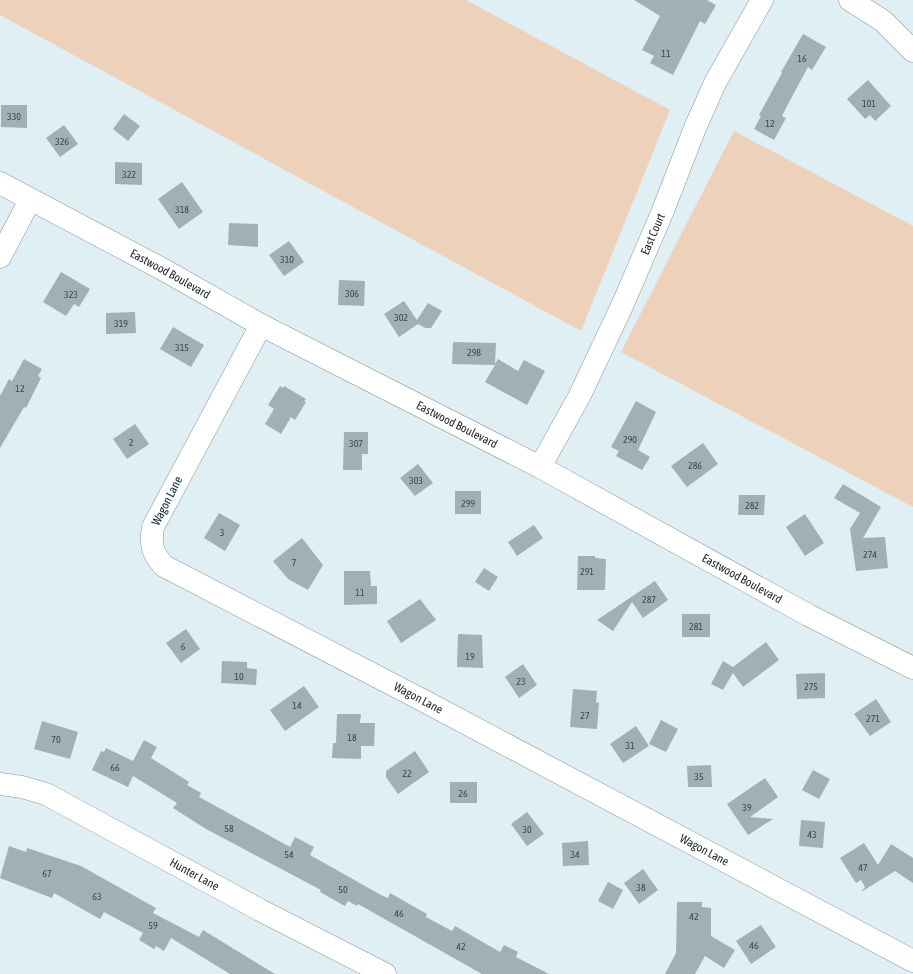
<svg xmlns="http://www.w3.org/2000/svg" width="913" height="974" viewBox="0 0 913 974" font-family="'Asap Condensed',sans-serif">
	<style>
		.green { fill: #eed1bb }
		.building { fill: #a1b0b4 }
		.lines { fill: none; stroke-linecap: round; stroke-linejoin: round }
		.minor-casing { stroke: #89979b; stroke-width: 23 }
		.minor { stroke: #fff; stroke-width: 22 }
		.labels { text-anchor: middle; stroke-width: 3; stroke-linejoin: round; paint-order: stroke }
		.number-label { font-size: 10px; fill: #3f4749 }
		.street-label { font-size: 12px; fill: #1e2425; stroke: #effcff }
	</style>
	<rect width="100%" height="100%" fill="#dfeff3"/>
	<g class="green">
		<path d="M0,0H466L670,110L581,331L0,15Z"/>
		<path d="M734,131L913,226V507L621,352Z"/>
	</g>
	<g class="building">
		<path d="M634,0H707L716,5L705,24L700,21L673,75L650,63L654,56L642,50L660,16Z"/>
		<path d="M803,34L826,47L812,70L808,67L787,106L782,116L786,118L774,140L754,129L761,116L759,115L782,73L781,72Z"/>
		<path d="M868,80L891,106L875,121L870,115L865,119L847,99Z"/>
		<path d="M1,105H27V128L1,127Z"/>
		<path d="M124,114L140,126L128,141L113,129Z"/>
		<path d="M64,125L78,144L60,157L46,138Z"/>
		<path d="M115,162L142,163V185L115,184Z"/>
		<path d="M182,182L203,212L179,229L158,199Z"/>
		<path d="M229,223L258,224V247L228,245Z"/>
		<path d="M289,241L304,262L284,276L269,255Z"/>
		<path d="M61,272L90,289L79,307L74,304L66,316L43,302Z"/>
		<path d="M339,280L365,281L364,306L338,305Z"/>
		<path d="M404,301L417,320L428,303L442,311L431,328H425L418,324L399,337L384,314Z"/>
		<path d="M135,312L136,333L106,334V313Z"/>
		<path d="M173,327L204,345L191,367L160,349Z"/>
		<path d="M453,342L496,343L495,364L498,359L518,371L524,360L545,371L527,405L485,382L495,365L452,364Z"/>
		<path d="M24,359L42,369L38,376L41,378L26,408L24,407L0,448V396L9,379L12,381Z"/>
		<path d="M280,386L283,388L284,386L306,399L304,401L306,402L295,420L291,417L281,434L265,424L274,409L268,405Z"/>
		<path d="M636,401L656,412L638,450L650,457L642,470L616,456L619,451L611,447Z"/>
		<path d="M135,424L149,444L127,459L113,439Z"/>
		<path d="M344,432H368V454H362V470H343Z"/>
		<path d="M703,443L718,464L687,487L671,466Z"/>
		<path d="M418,464L433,483L415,496L400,478Z"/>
		<path d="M843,484L881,507L863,538L885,537L888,568L856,571L850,529L860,513L834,498Z"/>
		<rect x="455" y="491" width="26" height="23"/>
		<path d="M739,495H765L764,515H738Z"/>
		<path d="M219,513L240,525L225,551L204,538Z"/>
		<path d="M805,514L824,543L805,556L786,527Z"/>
		<path d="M534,525L543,538L517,556L508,542Z"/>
		<path d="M302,538L323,565L308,590L288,579L273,561Z"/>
		<path d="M578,556H595V558L606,559L605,590H577Z"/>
		<path d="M484,568L498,577L489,591L475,582Z"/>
		<path d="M344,571H370L371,586H377V604L344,605Z"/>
		<path d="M655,581L668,600L643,618L632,602L613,631L597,620Z"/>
		<path d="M420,599L436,620L401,643L387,621Z"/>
		<rect x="682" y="614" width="28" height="23"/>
		<path d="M186,629L200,649L181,663L166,643Z"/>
		<path d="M458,634L482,635L483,668L457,667Z"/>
		<path d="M766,642L779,660L743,687L733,673L723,690L711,684L723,661L733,667Z"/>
		<path d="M222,661L247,662V668L257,669L256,685L221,683Z"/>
		<path d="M523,664L537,685L519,698L505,677Z"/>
		<path d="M825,673V698L797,699L796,674Z"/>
		<path d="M304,686L319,707L285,731L270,710Z"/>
		<path d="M573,689L597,691L596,703L599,702L597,729L570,727Z"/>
		<path d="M876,699L891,722L870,736L854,714Z"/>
		<path d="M337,714H361L360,723H375L374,746H361V759L332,758L333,743H336Z"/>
		<path d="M661,720L678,729L666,752L649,744Z"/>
		<path d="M42,721L78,732L70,759L34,749Z"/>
		<path d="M636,726L649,746L623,763L610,744Z"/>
		<path d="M144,740L157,747L151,758L189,782L187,785L201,793L199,797L290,847L295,837L314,847L310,855L381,895L388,898L390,893L427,914L426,917L452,931L455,926L500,952L504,945L518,952L516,957L549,974H482L358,904L357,906L348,901L345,906L320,892L321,890L206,829L173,808L177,803L133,776L128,787L92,770L101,751L104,752L106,748L133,761Z"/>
		<path d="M415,751L429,772L398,794L386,777V771Z"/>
		<path d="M711,765L712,787H688L687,766Z"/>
		<path d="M813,770L830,779L819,799L802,790Z"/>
		<path d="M765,778L778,797L750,817L773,819L748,835L727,804Z"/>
		<rect x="450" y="782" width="27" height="21"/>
		<path d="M527,812L544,834L527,846L511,824Z"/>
		<path d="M801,820L825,822L823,848L799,846Z"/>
		<path d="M588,841L589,865L563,866L562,843Z"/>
		<path d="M864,843L878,865L891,844L913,858V883L895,871L861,892L865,887L861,880L856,883L840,858Z"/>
		<path d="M9,846L26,852L27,848L81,866L156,908L153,913L199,937L203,930L275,974H230L171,938L164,951L156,946L154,949L139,940L143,933L104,912L100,919L54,893L52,898L0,878Z"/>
		<path d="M643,869L658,890L639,904L624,883Z"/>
		<path d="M608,882L623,890L613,909L598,901Z"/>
		<path d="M677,902H702V907L711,908V936L735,950L724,968L705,956L695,974H665L676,953Z"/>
		<path d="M761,925L776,947L751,964L736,941Z"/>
	</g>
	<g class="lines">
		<g class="minor-casing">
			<g id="minor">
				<path d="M850,0L883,21L913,51"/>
				<path id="s1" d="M0,183L164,270L261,325L540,467L808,615L913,668"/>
				<path d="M0,257L30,200"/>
				<path id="s2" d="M261,325L153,527C150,544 152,553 164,566L426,702L913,961"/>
				<path id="s3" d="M540,467L579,397L622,306L662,213L695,128L715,83L762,0"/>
				<path id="s4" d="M0,784L22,787L46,794L260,910L385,974"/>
			</g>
		</g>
		<use href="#minor" class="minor"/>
	</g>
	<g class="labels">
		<g class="number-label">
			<text x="666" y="57">11</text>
			<text x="802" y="62">16</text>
			<text x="869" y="107">101</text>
			<text x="14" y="120">330</text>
			<text x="770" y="127">12</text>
			<text x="62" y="145">326</text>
			<text x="129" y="178">322</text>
			<text x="182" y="213">318</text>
			<text x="287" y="263">310</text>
			<text x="352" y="297">306</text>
			<text x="71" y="298">323</text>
			<text x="401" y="321">302</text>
			<text x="121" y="327">319</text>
			<text x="182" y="351">315</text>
			<text x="474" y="356">298</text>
			<text x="20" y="392">12</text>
			<text x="630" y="443">290</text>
			<text x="131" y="446">2</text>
			<text x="356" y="447">307</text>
			<text x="695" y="469">286</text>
			<text x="416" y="484">303</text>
			<text x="468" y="507">299</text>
			<text x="752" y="509">282</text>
			<text x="222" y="536">3</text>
			<text x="870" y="558">274</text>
			<text x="294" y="566">7</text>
			<text x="587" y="575">291</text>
			<text x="360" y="596">11</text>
			<text x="649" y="603">287</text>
			<text x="696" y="630">281</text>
			<text x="183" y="650">6</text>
			<text x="470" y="660">19</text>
			<text x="239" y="680">10</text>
			<text x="521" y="685">23</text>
			<text x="811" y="690">275</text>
			<text x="297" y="709">14</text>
			<text x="585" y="719">27</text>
			<text x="873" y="722">271</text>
			<text x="352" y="741">18</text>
			<text x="56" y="743">70</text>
			<text x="630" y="749">31</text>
			<text x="115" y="771">66</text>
			<text x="407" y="777">22</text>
			<text x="699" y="780">35</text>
			<text x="463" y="797">26</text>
			<text x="747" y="811">39</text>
			<text x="229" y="832">58</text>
			<text x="527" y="833">30</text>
			<text x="812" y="838">43</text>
			<text x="289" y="858">54</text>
			<text x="575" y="858">34</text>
			<text x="863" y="871">47</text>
			<text x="47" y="877">67</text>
			<text x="641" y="891">38</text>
			<text x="343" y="893">50</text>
			<text x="97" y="900">63</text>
			<text x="399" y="917">46</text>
			<text x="694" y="920">42</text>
			<text x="153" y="929">59</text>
			<text x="754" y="949">46</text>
			<text x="461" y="950">42</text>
		</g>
		<g class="street-label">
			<text dy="4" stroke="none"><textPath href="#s3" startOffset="259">East Court</textPath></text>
			<text dy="4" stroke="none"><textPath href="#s1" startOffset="193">Eastwood Boulevard</textPath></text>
			<text dy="4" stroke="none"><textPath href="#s1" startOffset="517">Eastwood Boulevard</textPath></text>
			<text transform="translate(167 501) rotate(-63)" y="4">Wagon Lane</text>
			<text dy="4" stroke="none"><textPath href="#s1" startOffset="841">Eastwood Boulevard</textPath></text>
			<text dy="4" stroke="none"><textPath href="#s2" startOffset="558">Wagon Lane</textPath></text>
			<text dy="4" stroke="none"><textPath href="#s2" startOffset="882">Wagon Lane</textPath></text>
			<text dy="4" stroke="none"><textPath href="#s4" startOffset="216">Hunter Lane</textPath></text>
		</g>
	</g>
</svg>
